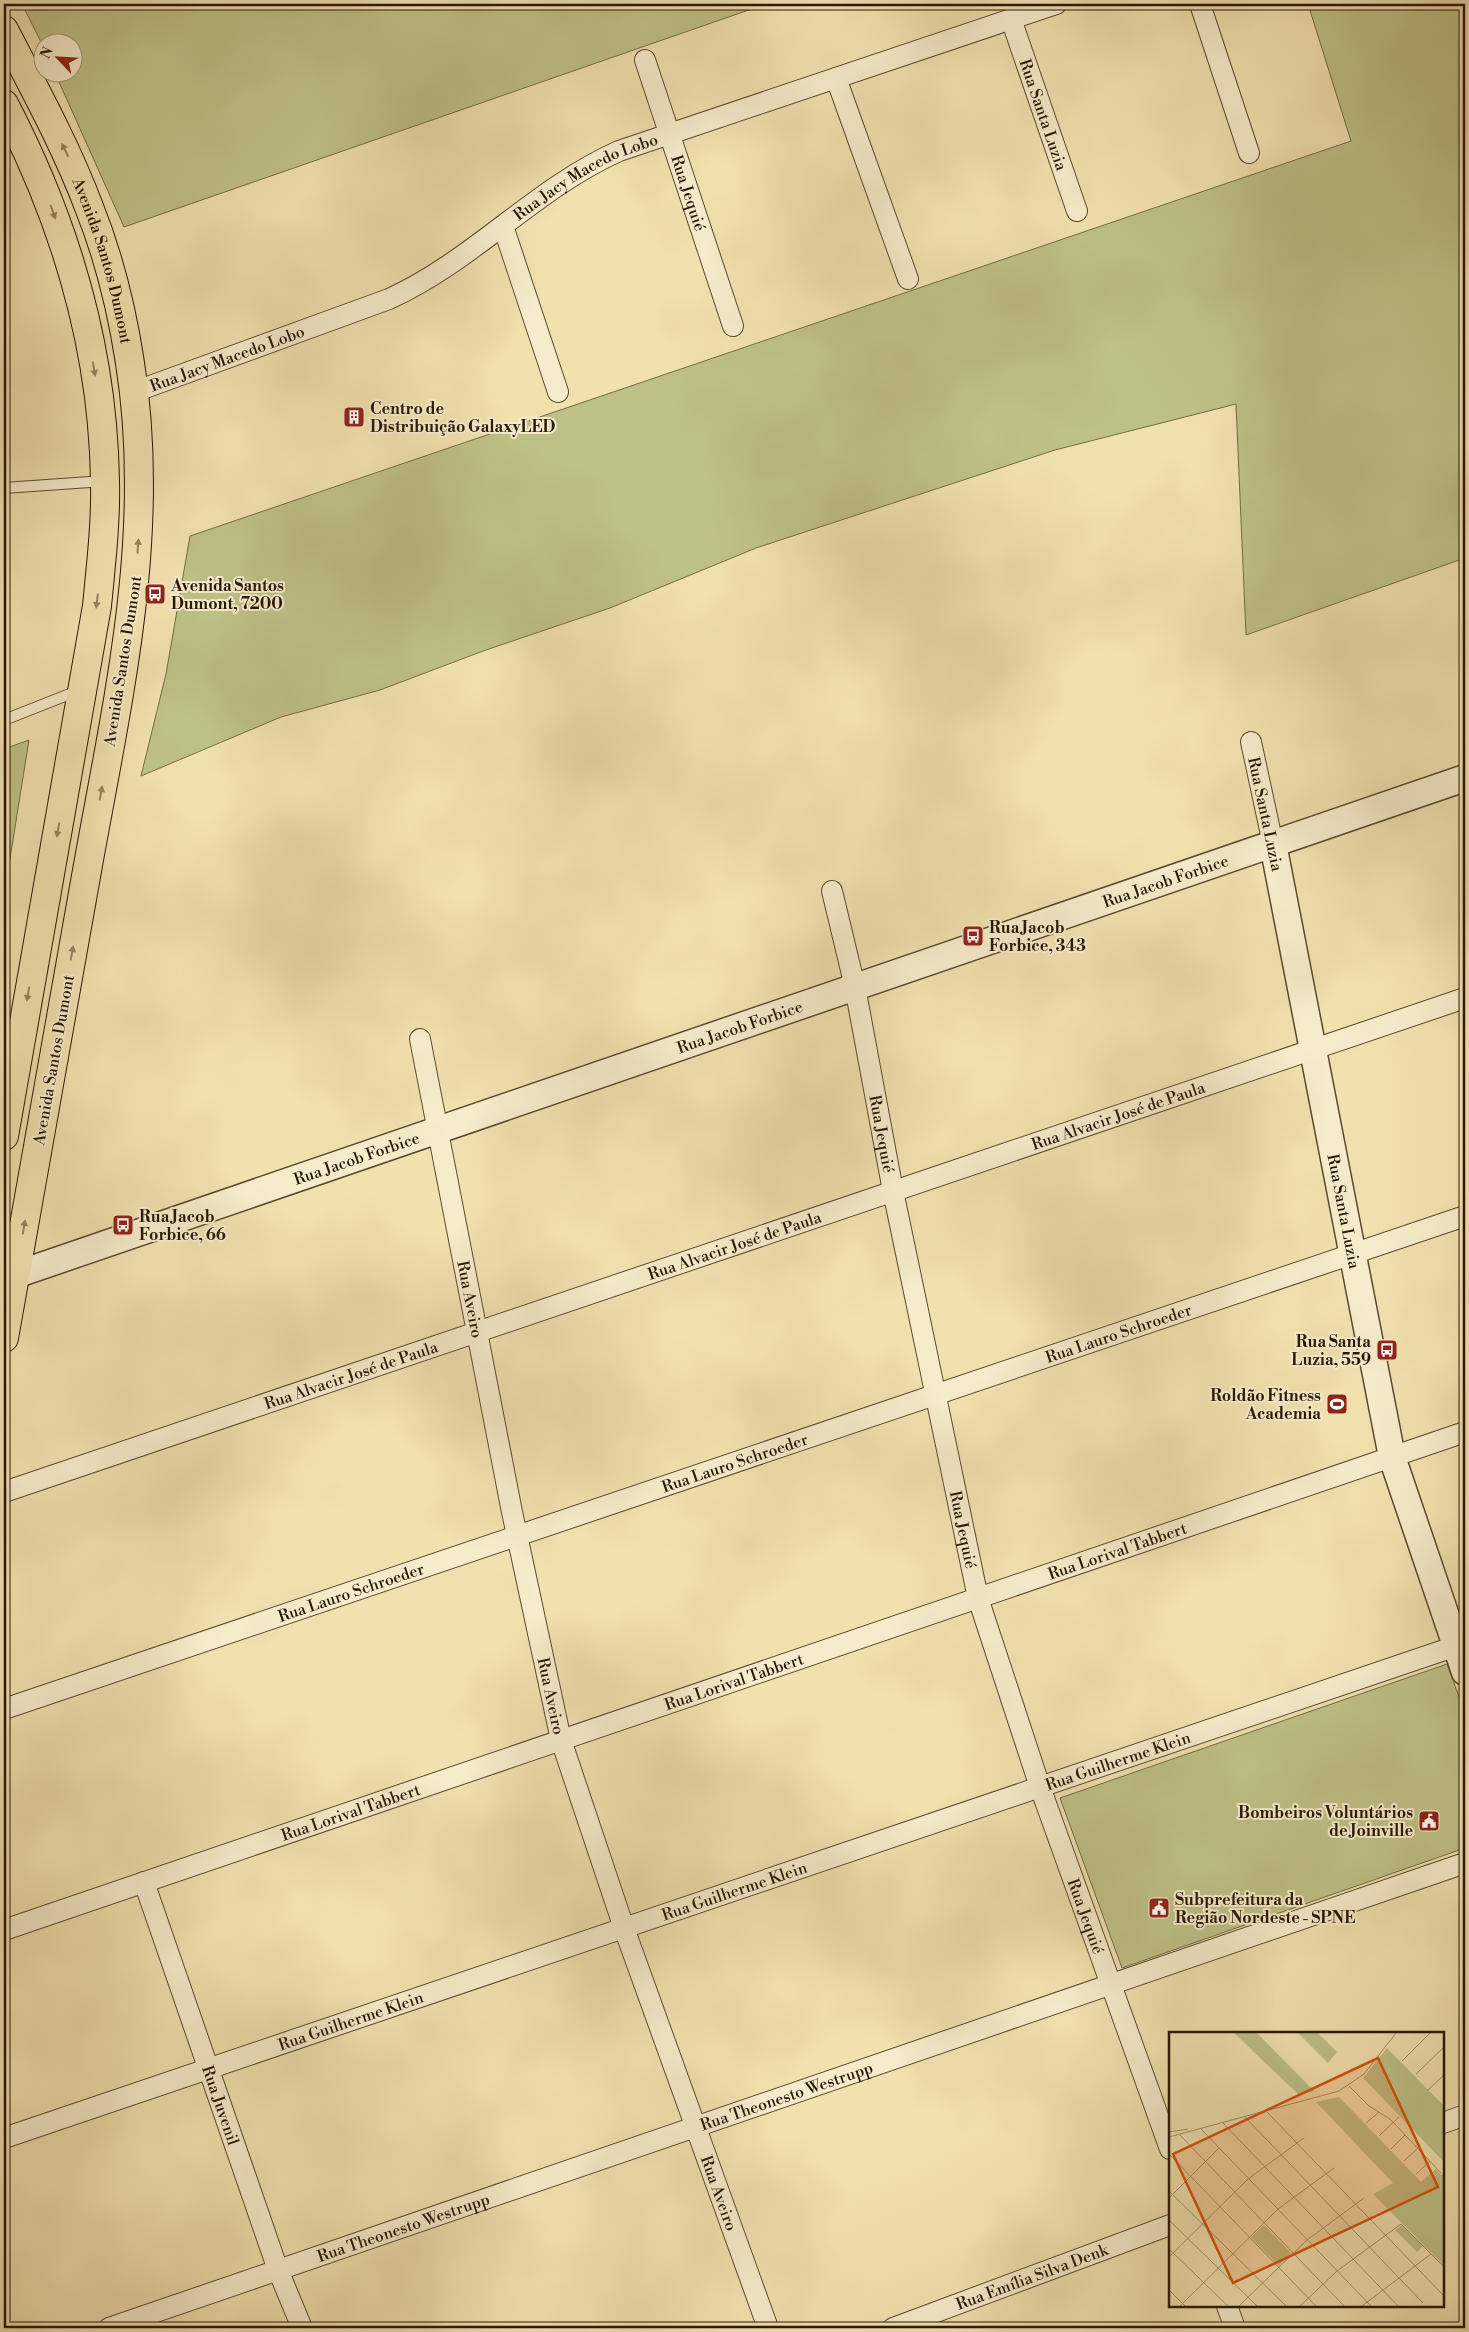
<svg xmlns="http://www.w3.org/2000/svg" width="1469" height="2332" viewBox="0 0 1469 2332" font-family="'Libre Bodoni',serif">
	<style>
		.green { fill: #bec187; stroke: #736c46 }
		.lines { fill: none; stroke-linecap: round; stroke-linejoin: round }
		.service-casing { stroke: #5a4a30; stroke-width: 12 }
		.minor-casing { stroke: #5a4a30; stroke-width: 22 }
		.tertiary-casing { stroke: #5a4a30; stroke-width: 29 }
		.primary-casing { stroke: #281706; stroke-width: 30 }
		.service { stroke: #f6eccb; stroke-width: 10 }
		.minor { stroke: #f6eccb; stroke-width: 20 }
		.tertiary { stroke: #f6eccb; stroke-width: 26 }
		.primary { stroke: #f1e1af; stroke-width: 28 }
		.oneway { fill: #978663 }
		.labels { text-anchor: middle; stroke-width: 4; stroke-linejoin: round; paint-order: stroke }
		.street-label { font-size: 16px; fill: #281706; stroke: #f6eccb }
		.poi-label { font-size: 16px; font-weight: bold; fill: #281706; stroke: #f6eccb; text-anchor: start }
		.inset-road { fill: none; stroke: #a1906b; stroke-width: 1 }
		.view { fill: #d5520b; fill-opacity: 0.15; stroke: #d5520b; stroke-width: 2.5 }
		.inset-edge { fill: none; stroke: #281706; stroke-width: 2.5 }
	</style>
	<rect width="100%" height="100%" fill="#f1e1af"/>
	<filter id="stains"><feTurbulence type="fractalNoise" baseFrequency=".004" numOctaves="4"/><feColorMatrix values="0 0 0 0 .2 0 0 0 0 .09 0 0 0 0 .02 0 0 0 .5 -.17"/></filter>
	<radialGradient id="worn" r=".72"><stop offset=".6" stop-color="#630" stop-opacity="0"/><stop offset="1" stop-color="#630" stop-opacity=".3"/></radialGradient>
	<g class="green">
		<path d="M22,4H766L124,227L55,73L72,72V42L42,44Z"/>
		<path d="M1308,4H1465V558L1246,635L1236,404L1055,450L756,548L610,608L483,651L380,690L281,717L141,776L166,674L190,536L1351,141Z"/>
		<path d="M29,740L4,896V749Z"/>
		<path d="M1447,1664L1465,1713V1848L1122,1968L1060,1798Z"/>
	</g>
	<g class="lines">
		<g class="service-casing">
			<g id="service">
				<path d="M4,488L104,481"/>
				<path d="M4,720L80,690"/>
			</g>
		</g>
		<g class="minor-casing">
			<g id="minor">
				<path d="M1200,4L1249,153"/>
				<path id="s1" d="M1011,19L1077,211"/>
				<path id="s2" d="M645,60L733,326"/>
				<path d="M836,78L908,279"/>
				<path d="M503,226L558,392"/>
				<path id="s3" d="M134,392L389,299C473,261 534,189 619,151L1056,4"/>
				<path d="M1251,742L1273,844"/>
				<path id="s4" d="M832,891L855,987L893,1191L978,1598L1040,1787L1170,2149"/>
				<path id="s5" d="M420,1039L512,1512L561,1740L624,1928L768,2328"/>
				<path id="s6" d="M4,1492L1465,998"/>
				<path id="s7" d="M4,1709L1465,1216"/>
				<path id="s8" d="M144,1882L278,2270L302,2328"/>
				<path id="s9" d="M4,1930L1465,1432"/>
				<path d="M1443,2123L1465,2115"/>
				<path id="s10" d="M4,2138L1465,1643"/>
				<path d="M1227,2306L1235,2328"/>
				<path id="s11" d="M109,2328L1465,1863"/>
				<path id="s12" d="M893,2328L1170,2225"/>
			</g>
		</g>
		<g class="tertiary-casing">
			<g id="tertiary">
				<path id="s13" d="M1273,844L1392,1457L1465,1672"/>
				<path id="s14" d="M15,1275L1465,778"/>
			</g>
		</g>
		<g class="primary-casing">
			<g id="primary">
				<path id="s15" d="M4,30C34,88 66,146 89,207C109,257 122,310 130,363C157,534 118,698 88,865C60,1023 32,1180 4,1338"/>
				<path d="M4,104C65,221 103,349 105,481C106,523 101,564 97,606L4,1136"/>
			</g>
		</g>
		<use href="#service" class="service"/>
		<use href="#minor" class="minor"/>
		<use href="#tertiary" class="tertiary"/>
		<use href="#primary" class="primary"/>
	</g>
	<defs><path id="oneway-solid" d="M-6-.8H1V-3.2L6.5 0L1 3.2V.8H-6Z" transform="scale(1.25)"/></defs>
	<g class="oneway">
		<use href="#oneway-solid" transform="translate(65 150) rotate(-116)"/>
		<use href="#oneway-solid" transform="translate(53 212) rotate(70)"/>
		<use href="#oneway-solid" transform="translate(94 369) rotate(81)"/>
		<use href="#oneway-solid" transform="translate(138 546) rotate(-86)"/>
		<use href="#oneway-solid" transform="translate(97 601) rotate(97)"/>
		<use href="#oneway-solid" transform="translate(101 793) rotate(-80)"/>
		<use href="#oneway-solid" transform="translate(58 830) rotate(100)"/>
		<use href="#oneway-solid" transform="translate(72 953) rotate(-80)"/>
		<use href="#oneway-solid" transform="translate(28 994) rotate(100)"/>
		<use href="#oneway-solid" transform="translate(24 1227) rotate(-80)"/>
	</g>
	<defs>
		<g id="building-square" transform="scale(1.125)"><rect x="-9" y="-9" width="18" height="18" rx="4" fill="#8f2418" stroke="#f6eccb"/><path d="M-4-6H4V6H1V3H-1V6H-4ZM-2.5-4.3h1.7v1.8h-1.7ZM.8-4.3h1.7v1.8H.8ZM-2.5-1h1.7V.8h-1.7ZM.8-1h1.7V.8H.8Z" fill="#fff"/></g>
		<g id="bus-square" transform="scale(1.125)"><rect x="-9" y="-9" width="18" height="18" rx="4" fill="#8f2418" stroke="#f6eccb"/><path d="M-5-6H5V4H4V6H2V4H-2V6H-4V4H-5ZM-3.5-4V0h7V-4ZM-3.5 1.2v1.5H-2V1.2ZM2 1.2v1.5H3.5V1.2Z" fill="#fff"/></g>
		<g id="stadium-square" transform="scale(1.125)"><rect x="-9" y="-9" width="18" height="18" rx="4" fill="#8f2418" stroke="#f6eccb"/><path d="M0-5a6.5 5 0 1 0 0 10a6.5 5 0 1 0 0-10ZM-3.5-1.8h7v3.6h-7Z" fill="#fff"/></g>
		<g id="civic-square" transform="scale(1.125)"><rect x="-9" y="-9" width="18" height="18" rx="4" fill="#8f2418" stroke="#f6eccb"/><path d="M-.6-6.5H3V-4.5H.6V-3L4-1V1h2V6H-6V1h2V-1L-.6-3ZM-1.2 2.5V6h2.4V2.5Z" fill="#fff"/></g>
	</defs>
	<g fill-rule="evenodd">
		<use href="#building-square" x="354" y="417"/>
		<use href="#bus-square" x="155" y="594"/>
		<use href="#bus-square" x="973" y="936"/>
		<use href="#bus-square" x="123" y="1225"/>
		<use href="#bus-square" x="1387" y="1350"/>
		<use href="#stadium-square" x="1337" y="1404"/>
		<use href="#civic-square" x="1429" y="1821"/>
		<use href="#civic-square" x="1159" y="1908"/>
	</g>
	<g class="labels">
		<g class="street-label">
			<text dy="6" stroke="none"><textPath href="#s1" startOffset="101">Rua Santa Luzia</textPath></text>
			<text dy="6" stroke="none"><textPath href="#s3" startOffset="504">Rua Jacy Macedo Lobo</textPath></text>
			<text dy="6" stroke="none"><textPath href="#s2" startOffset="140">Rua Jequié</textPath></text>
			<text dy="6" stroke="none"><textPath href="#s15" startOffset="252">Avenida Santos Dumont</textPath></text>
			<text dy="6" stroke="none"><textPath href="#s3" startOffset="99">Rua Jacy Macedo Lobo</textPath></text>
			<text transform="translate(122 661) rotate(-81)" y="6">Avenida Santos Dumont</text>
			<text transform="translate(1266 814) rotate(78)" y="6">Rua Santa Luzia</text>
			<text dy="6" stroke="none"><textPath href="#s14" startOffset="1216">Rua Jacob Forbice</textPath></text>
			<text dy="6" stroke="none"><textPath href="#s14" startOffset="766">Rua Jacob Forbice</textPath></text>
			<text transform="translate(53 1060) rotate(-80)" y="6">Avenida Santos Dumont</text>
			<text dy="6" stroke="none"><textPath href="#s6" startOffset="1176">Rua Alvacir José de Paula</textPath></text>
			<text dy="6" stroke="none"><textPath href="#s4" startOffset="248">Rua Jequié</textPath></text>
			<text dy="6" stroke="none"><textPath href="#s14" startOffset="361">Rua Jacob Forbice</textPath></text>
			<text dy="6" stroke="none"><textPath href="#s13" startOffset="374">Rua Santa Luzia</textPath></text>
			<text dy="6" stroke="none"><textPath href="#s6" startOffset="771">Rua Alvacir José de Paula</textPath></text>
			<text dy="6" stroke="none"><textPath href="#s5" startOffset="265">Rua Aveiro</textPath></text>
			<text dy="6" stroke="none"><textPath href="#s7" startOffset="1176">Rua Lauro Schroeder</textPath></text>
			<text dy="6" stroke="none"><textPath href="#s6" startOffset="366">Rua Alvacir José de Paula</textPath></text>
			<text dy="6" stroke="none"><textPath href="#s7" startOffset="771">Rua Lauro Schroeder</textPath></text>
			<text dy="6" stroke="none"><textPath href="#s4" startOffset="652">Rua Jequié</textPath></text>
			<text dy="6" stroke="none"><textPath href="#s9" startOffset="1176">Rua Lorival Tabbert</textPath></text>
			<text dy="6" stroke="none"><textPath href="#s7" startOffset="366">Rua Lauro Schroeder</textPath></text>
			<text dy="6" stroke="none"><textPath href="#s9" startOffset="771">Rua Lorival Tabbert</textPath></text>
			<text dy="6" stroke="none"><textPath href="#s5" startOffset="670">Rua Aveiro</textPath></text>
			<text dy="6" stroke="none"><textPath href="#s10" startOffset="1176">Rua Guilherme Klein</textPath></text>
			<text dy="6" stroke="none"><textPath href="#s9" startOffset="366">Rua Lorival Tabbert</textPath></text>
			<text dy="6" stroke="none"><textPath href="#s10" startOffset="771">Rua Guilherme Klein</textPath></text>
			<text dy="6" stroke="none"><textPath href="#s4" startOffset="1058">Rua Jequié</textPath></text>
			<text dy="6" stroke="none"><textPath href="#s10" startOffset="366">Rua Guilherme Klein</textPath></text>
			<text dy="6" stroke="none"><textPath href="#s11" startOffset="716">Rua Theonesto Westrupp</textPath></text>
			<text dy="6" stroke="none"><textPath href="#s8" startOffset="236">Rua Juvenil</textPath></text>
			<text dy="6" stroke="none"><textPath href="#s5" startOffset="1195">Rua Aveiro</textPath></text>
			<text dy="6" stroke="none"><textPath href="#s11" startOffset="311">Rua Theonesto Westrupp</textPath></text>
			<text dy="6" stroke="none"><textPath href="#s12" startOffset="148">Rua Emília Silva Denk</textPath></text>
		</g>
		<g class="poi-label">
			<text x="370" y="414">Centro de<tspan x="370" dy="18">Distribuição GalaxyLED</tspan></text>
			<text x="171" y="591">Avenida Santos<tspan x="171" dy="18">Dumont, 7200</tspan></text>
			<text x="989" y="933">Rua Jacob<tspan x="989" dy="18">Forbice, 343</tspan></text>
			<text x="139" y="1222">Rua Jacob<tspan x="139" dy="18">Forbice, 66</tspan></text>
			<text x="1371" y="1347" text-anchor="end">Rua Santa<tspan x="1371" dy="18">Luzia, 559</tspan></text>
			<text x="1321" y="1401" text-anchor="end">Roldão Fitness<tspan x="1321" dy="18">Academia</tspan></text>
			<text x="1413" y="1818" text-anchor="end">Bombeiros Voluntários<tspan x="1413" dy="18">de Joinville</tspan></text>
			<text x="1175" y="1905">Subprefeitura da<tspan x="1175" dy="18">Região Nordeste - SPNE</tspan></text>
		</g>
	</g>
	<g transform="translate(1169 2032)">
		<rect width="275" height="275" fill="#f1e1af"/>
		<path d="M65,1H88L145,59L130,63ZM129,1H149L168,20L159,31ZM218,16L275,74V130L194,46ZM170,65L252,150L267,137L272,143L275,140V234L204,162L224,151L147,70ZM95,193L122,221L110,234L82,205ZM233,193L254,214L248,220L226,198Z" fill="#bec187"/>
		<path class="inset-road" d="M233,29L261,1M247,42L275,15M180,54L200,74L221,87L272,141M259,58L275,43M98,80L275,264M76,85L254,271M54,91L229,274M197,91L210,80M32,97L202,274M0,100L19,97M11,103L175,274M210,104L230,85M0,105L170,59L195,42L227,1M222,117L236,103M0,122L147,274M235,129L249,116M247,142L261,129M0,159L117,274M0,166L50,116M0,188L88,274M0,217L59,274M0,225L79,147L135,106M0,258L16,274M11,274L109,177L165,136M70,274L138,208L195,166M131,274L168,239L232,192L275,235M193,274L262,222"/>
		<path class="view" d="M209,26L269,155L64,251L4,122Z"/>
		<rect width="275" height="275" class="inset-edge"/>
	</g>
	<rect width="1469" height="2332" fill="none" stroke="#f1e1af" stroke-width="20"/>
	<rect x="5" y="5" width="1459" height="2322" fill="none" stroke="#281706" stroke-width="2.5"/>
	<rect x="10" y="10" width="1449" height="2312" fill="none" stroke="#281706"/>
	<g transform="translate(58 58) rotate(295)"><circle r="24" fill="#f6eccb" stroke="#a4977c"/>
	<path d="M0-4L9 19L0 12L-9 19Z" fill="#8f2418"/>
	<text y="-8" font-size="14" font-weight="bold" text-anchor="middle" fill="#281706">N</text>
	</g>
	<rect width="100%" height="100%" filter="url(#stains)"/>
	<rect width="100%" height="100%" fill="url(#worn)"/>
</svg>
